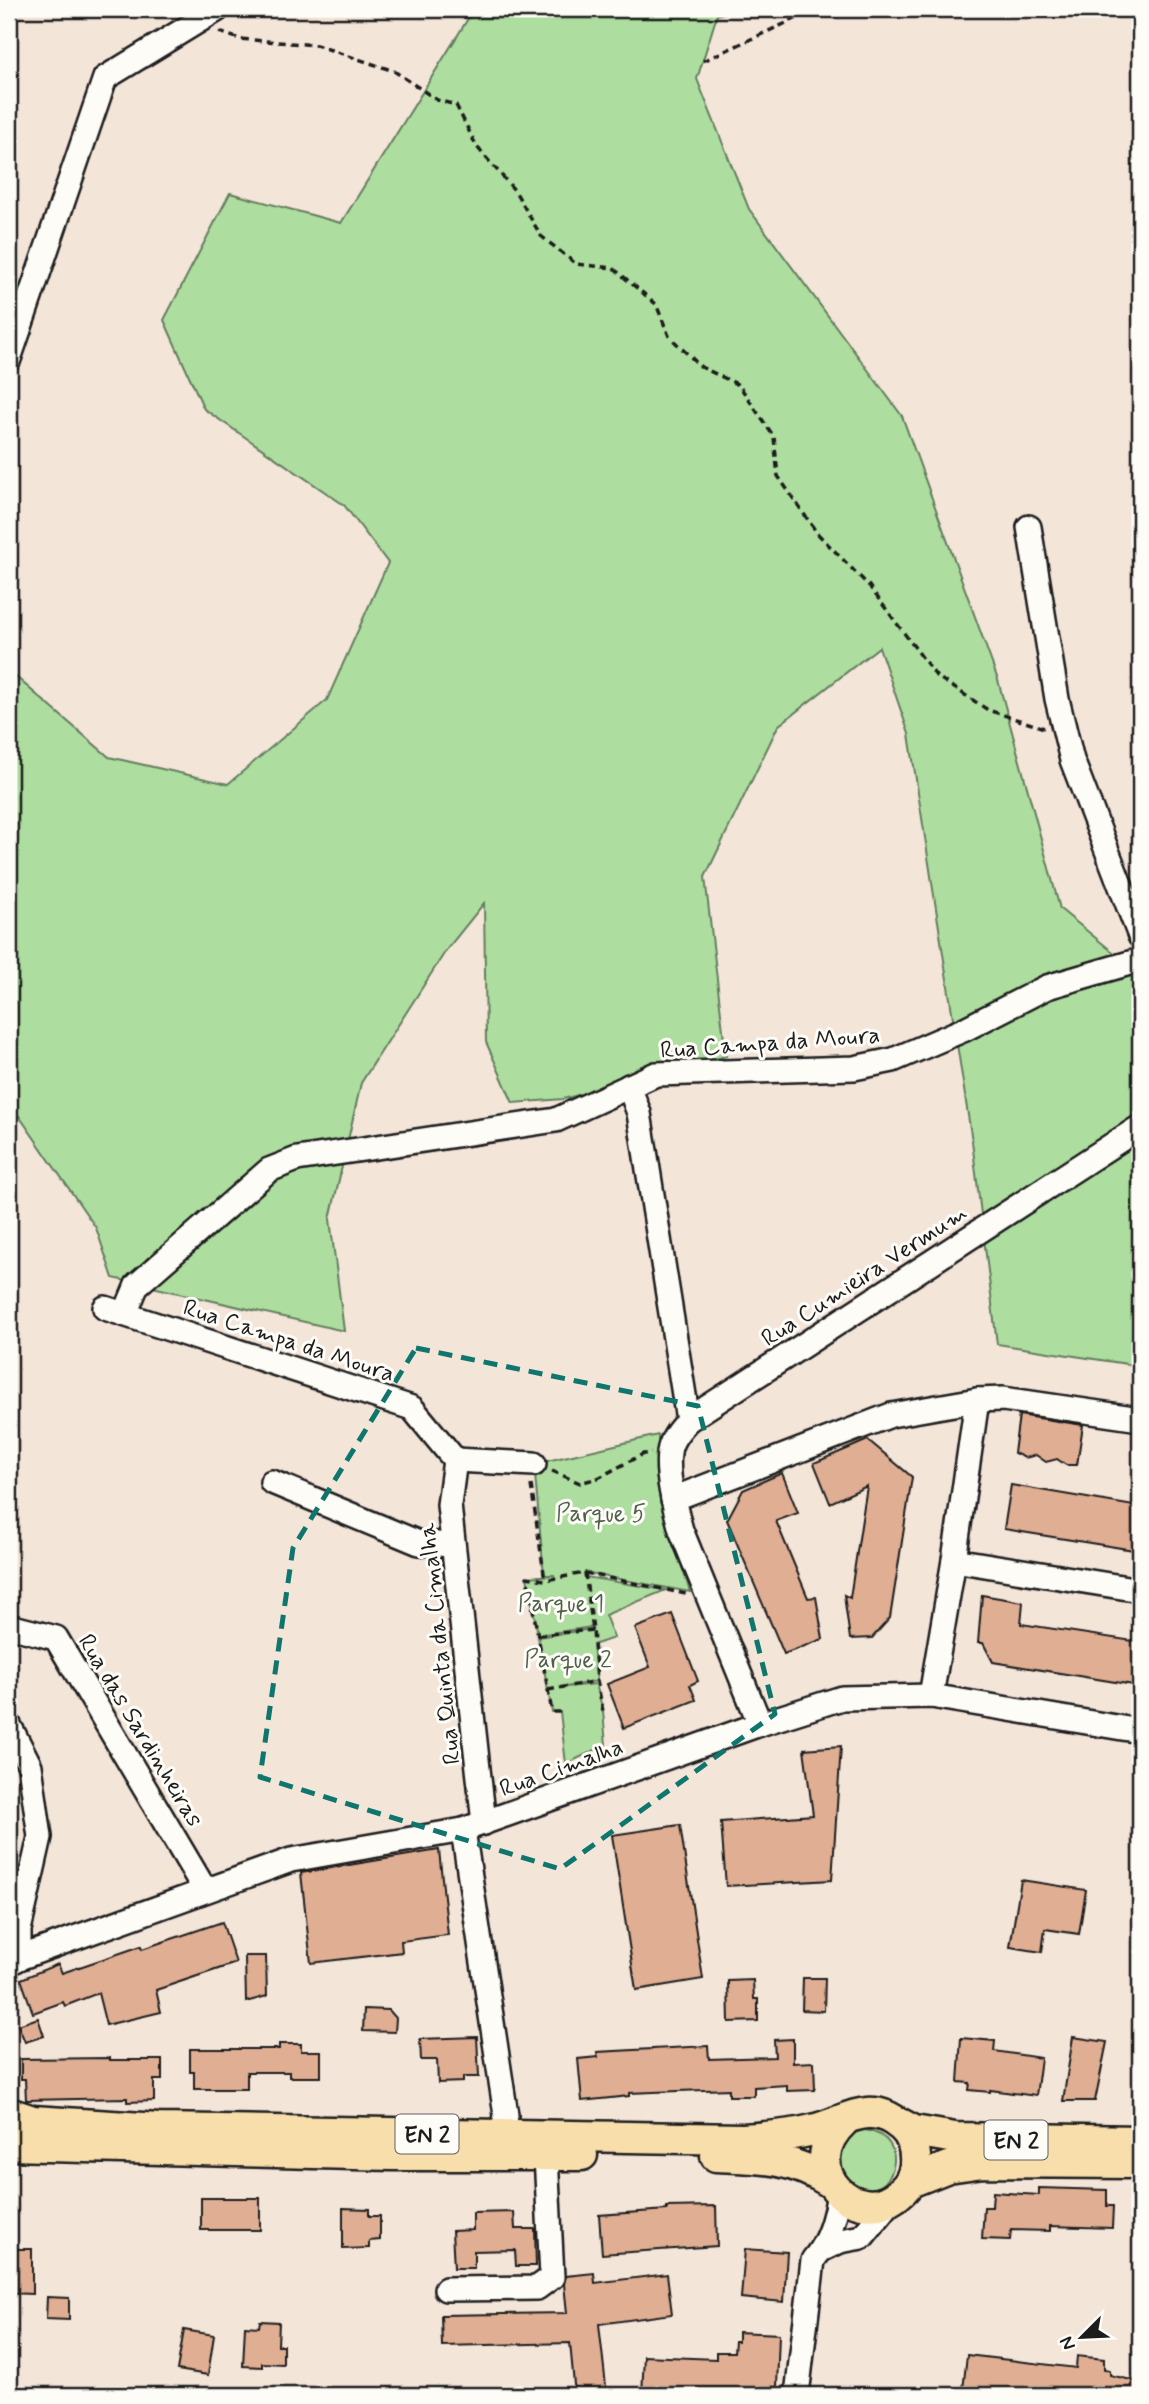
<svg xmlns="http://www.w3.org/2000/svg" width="1149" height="2404" viewBox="0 0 1149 2404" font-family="Mynerve,sans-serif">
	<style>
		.green { fill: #adde9f; stroke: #647d5e; stroke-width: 2 }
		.building { fill: #e0ae93; stroke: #1c1c1c; stroke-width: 2 }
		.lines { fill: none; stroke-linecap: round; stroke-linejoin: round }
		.minor-casing { stroke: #1c1c1c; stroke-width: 28 }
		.major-casing { stroke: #1c1c1c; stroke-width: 35 }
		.path { stroke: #1c1c1c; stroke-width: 3.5; stroke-dasharray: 7 5; stroke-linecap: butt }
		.minor { stroke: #fdfcf7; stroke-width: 23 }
		.major { stroke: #f8deab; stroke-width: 30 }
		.marked { fill: none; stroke: #0f766e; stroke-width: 5; stroke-dasharray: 14 9; stroke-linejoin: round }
		.labels { text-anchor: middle; stroke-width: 6; stroke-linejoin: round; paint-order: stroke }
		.shield { fill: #fdfcf7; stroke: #605f5e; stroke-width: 2 }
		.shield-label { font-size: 23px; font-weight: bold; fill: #1c1c1c }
		.street-label { font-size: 24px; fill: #1c1c1c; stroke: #fdfcf7 }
		.park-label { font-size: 24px; fill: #4f604a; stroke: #fdfcf7 }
	</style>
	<rect width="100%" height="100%" fill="#f4e5d9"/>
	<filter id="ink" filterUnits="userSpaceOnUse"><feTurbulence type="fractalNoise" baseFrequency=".0143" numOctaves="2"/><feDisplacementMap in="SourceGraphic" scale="14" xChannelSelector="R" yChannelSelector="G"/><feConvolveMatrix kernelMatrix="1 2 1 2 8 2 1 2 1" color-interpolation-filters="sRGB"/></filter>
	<g filter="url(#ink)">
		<g class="green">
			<path d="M474,9H735L717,15L697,79L749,209L902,416L998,680L1060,909L1140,974V1366L997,1344L972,1141L909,734L879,647L778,726L705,877L726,1056L563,1099L513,1103L486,1042L484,903L447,949L361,1083L330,1219L344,1331L113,1278L96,1228L19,1116L9,1114V671L109,757L228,784L327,700L388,563L344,505L204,409L164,320L230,193L341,223Z"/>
			<path d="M658,1435L661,1499L690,1592L585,1573V1577L666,1590L605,1615L614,1638L593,1645L597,1681L566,1687L596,1684L603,1711L606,1745L566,1764L560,1712H552L538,1637L592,1629L591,1627L538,1635L527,1577L555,1575H544L534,1464Z"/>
			<path d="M865,2130C916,2138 891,2203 858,2188C850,2185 843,2175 837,2170C840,2148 841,2134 865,2130Z"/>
		</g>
		<g class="building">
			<path d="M1019,1415L1083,1425L1077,1465H1066L1057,1459L1046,1462L1036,1455L1025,1458L1014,1453Z"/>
			<path d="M868,1440L912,1477L890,1618L872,1638L850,1639L844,1595L850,1598L867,1486L830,1503L814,1463Z"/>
			<path d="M782,1473L798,1513L776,1521L808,1598L816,1597L823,1639L784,1654L727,1520L743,1490Z"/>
			<path d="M1011,1485L1140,1507V1551L1004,1529Z"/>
			<path d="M982,1595L1023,1602L1021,1624L1140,1642V1686L993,1662L983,1643H978Z"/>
			<path d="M672,1614L698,1681L690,1685L696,1700L624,1728L607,1684L650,1667L635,1628Z"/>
			<path d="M841,1746L832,1880L726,1886L721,1822L813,1815L804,1749Z"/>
			<path d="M680,1825L703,1979L636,1990L612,1835Z"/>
			<path d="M439,1850L448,1935L401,1941L402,1952L311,1963L301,1873Z"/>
			<path d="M1021,1880L1086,1890L1079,1934L1045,1929L1042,1952L1010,1947Z"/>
			<path d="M222,1922L236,1963L156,1990L161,2012L106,2025L98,1993L65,2006L63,2002L33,2013L21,1979L58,1964L62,1973L141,1946L142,1949Z"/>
			<path d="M245,1956H266L267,1996L246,2002Z"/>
			<path d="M803,1978H825L824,2011L802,2010Z"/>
			<path d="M753,1980L754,1999H758V2021L729,2022L728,1981Z"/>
			<path d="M364,2009L389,2010L396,2018L395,2032L363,2031Z"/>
			<path d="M38,2018L44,2036L25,2042L18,2025Z"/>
			<path d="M477,2037L479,2077H463V2082L438,2083L437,2060H421L420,2039Z"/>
			<path d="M1073,2037L1107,2042L1095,2101H1063Z"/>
			<path d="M961,2038L995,2041L994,2051L1041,2058L1036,2096L990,2090V2092L969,2090L970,2083L958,2082Z"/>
			<path d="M793,2039V2063L814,2062L815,2090L787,2091V2085L754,2087V2096H729V2089L629,2093V2096L582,2101L578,2059L598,2057L597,2052L708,2046L709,2059L775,2057L774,2040Z"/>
			<path d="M279,2044H301V2051H321V2077H289V2072H247V2089H194V2072H190V2049H279Z"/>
			<path d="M110,2058V2060H162V2080H154V2101L127,2102V2098L26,2100L25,2079H21V2059Z"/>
			<path d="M1039,2188L1107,2190V2206H1113L1112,2228L1050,2226V2231L1011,2230L1010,2240L982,2239L984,2207H992L993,2192L1039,2195Z"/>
			<rect x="201" y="2198" width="59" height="32"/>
			<path d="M716,2206L717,2246L602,2254L599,2215L667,2210V2207Z"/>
			<path d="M343,2208L369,2209V2216H380V2240L369,2241V2248L343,2249Z"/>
			<path d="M514,2212L515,2229H535L536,2266H516L515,2250L474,2251V2268H454L452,2231L473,2230V2213Z"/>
			<path d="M9,2249H32V2294L9,2293Z"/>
			<path d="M745,2249L787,2252L784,2302L741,2298Z"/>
			<path d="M594,2273L595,2283L667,2274L672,2314L599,2324L607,2395H575L570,2343L442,2346L441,2315L567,2313L564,2284L566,2276Z"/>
			<path d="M47,2297L69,2298V2320L46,2319Z"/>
			<path d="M260,2321L279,2322L278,2345H283V2364L262,2363V2367L243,2366L245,2326L259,2327Z"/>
			<path d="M184,2330L214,2335L208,2375L177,2370Z"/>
			<path d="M738,2332L779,2334L777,2387H761V2395L642,2394L644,2356L716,2359V2352H734L735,2341H738Z"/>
			<path d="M967,2355L1076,2368L1077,2356L1104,2359V2369L1110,2370V2375L1140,2382V2395H1097L1048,2391V2394L1037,2392V2395H976V2392L963,2390Z"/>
		</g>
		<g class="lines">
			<g class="minor-casing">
				<g id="minor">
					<path d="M9,359L105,78L218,9"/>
					<path d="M1029,527L1057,699L1072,760L1140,936"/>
					<path d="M629,1086L639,1113L688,1420"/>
					<path d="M105,1308L412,1408L455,1460"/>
					<path d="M125,1314L137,1285L269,1170L297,1159L556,1120L656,1074L854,1068L893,1060L963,1030L1047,987L1140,960"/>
					<path d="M455,1460L449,1505L484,1823"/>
					<path d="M455,1460L534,1464"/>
					<path d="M272,1482L419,1543L453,1545"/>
					<path d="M673,1499L891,1415L977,1400L1003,1399L1140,1419"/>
					<path d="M954,1560L1140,1590"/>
					<path d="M9,1626L56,1638L205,1890"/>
					<path d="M931,1696L954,1560L977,1400"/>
					<path d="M760,1724L681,1530C675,1508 666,1476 669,1453C670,1440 680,1429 688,1420L1140,1127"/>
					<path d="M9,1725L30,1766L40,1837L19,1930V1958"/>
					<path d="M463,1830L506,2115L503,2134"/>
					<path d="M9,1964L19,1958L291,1860L463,1830L760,1724L842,1698L931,1696L1140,1731"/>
					<path d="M823,2249L840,2241L862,2237L894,2198"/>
					<path d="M446,2289L537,2288L552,2277L546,2155"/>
					<path d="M797,2395L813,2260C829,2241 835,2218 839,2193"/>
				</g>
			</g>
			<g class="major-casing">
				<g id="major">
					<path d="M9,2113L33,2121L159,2129L742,2139C766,2137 792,2136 816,2129C833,2125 850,2114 867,2113C880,2112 891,2117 901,2126C912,2135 916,2150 915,2165C914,2175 909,2185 901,2192C858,2232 792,2169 844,2121"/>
					<path d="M895,2121L914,2131L955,2138L1140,2141"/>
					<path d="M9,2145L392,2155H582"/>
					<path d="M716,2156C761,2158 791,2157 830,2182"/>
					<path d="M910,2182L948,2167L983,2162L1140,2163"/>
				</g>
			</g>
			<g class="path">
				<path d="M219,32L240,39L316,45L394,71L437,100L456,105L477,147L515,191L541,236L576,264L613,268L656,304L669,336L701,367L739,385L774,437L778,476L817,533L869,586L936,676L988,710L1044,728"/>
				<path d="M703,61L817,9"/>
				<path d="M552,1471L580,1483L598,1478L643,1454L651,1453"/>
				<path d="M531,1485L545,1580"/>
				<path d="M585,1573L593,1630L597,1681L603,1711"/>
				<path d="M538,1635L593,1630"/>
				<path d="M548,1690L597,1681"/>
				<path d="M560,1712H552L527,1577L545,1580L585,1573L686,1594"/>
			</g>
			<use href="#minor" class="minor"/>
			<use href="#major" class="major"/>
		</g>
	</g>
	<path class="marked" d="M416,1348L698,1406L775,1714L560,1869L260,1777L293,1548Z"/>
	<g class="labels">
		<g class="shield">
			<rect x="395.5" y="2114.5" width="63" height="39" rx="5"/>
			<rect x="984.5" y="2120.5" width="63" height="39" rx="5"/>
		</g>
		<g class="shield-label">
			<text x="427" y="2142">EN 2</text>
			<text x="1016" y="2148">EN 2</text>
		</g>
		<g class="street-label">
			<text transform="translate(770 1042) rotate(-4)" y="8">Rua Campa da Moura</text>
			<text transform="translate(864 1275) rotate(-33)" y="8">Rua Cumieira Vermum</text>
			<text transform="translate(289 1340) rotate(18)" y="8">Rua Campa da Moura</text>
			<text transform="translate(439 1644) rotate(-96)" y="8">Rua Quinta da Cimalha</text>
			<text transform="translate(141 1730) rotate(59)" y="8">Rua das Sardinheiras</text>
			<text transform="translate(561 1767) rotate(-20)" y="8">Rua Cimalha</text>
		</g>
		<g class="park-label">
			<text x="601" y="1521">Parque 5</text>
			<text x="561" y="1611">Parque 1</text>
			<text x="568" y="1667">Parque 2</text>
		</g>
	</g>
	<rect width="1149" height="2404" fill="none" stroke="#fdfcf7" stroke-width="35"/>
	<rect x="18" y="18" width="1114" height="2369" fill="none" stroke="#1c1c1c" stroke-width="2.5" filter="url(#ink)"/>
	<g transform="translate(1082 2337) rotate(246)" stroke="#fdfcf7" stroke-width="5" paint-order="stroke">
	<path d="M0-5L12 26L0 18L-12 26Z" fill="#1c1c1c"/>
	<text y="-10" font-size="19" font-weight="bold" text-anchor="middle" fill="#1c1c1c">N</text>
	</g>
</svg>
